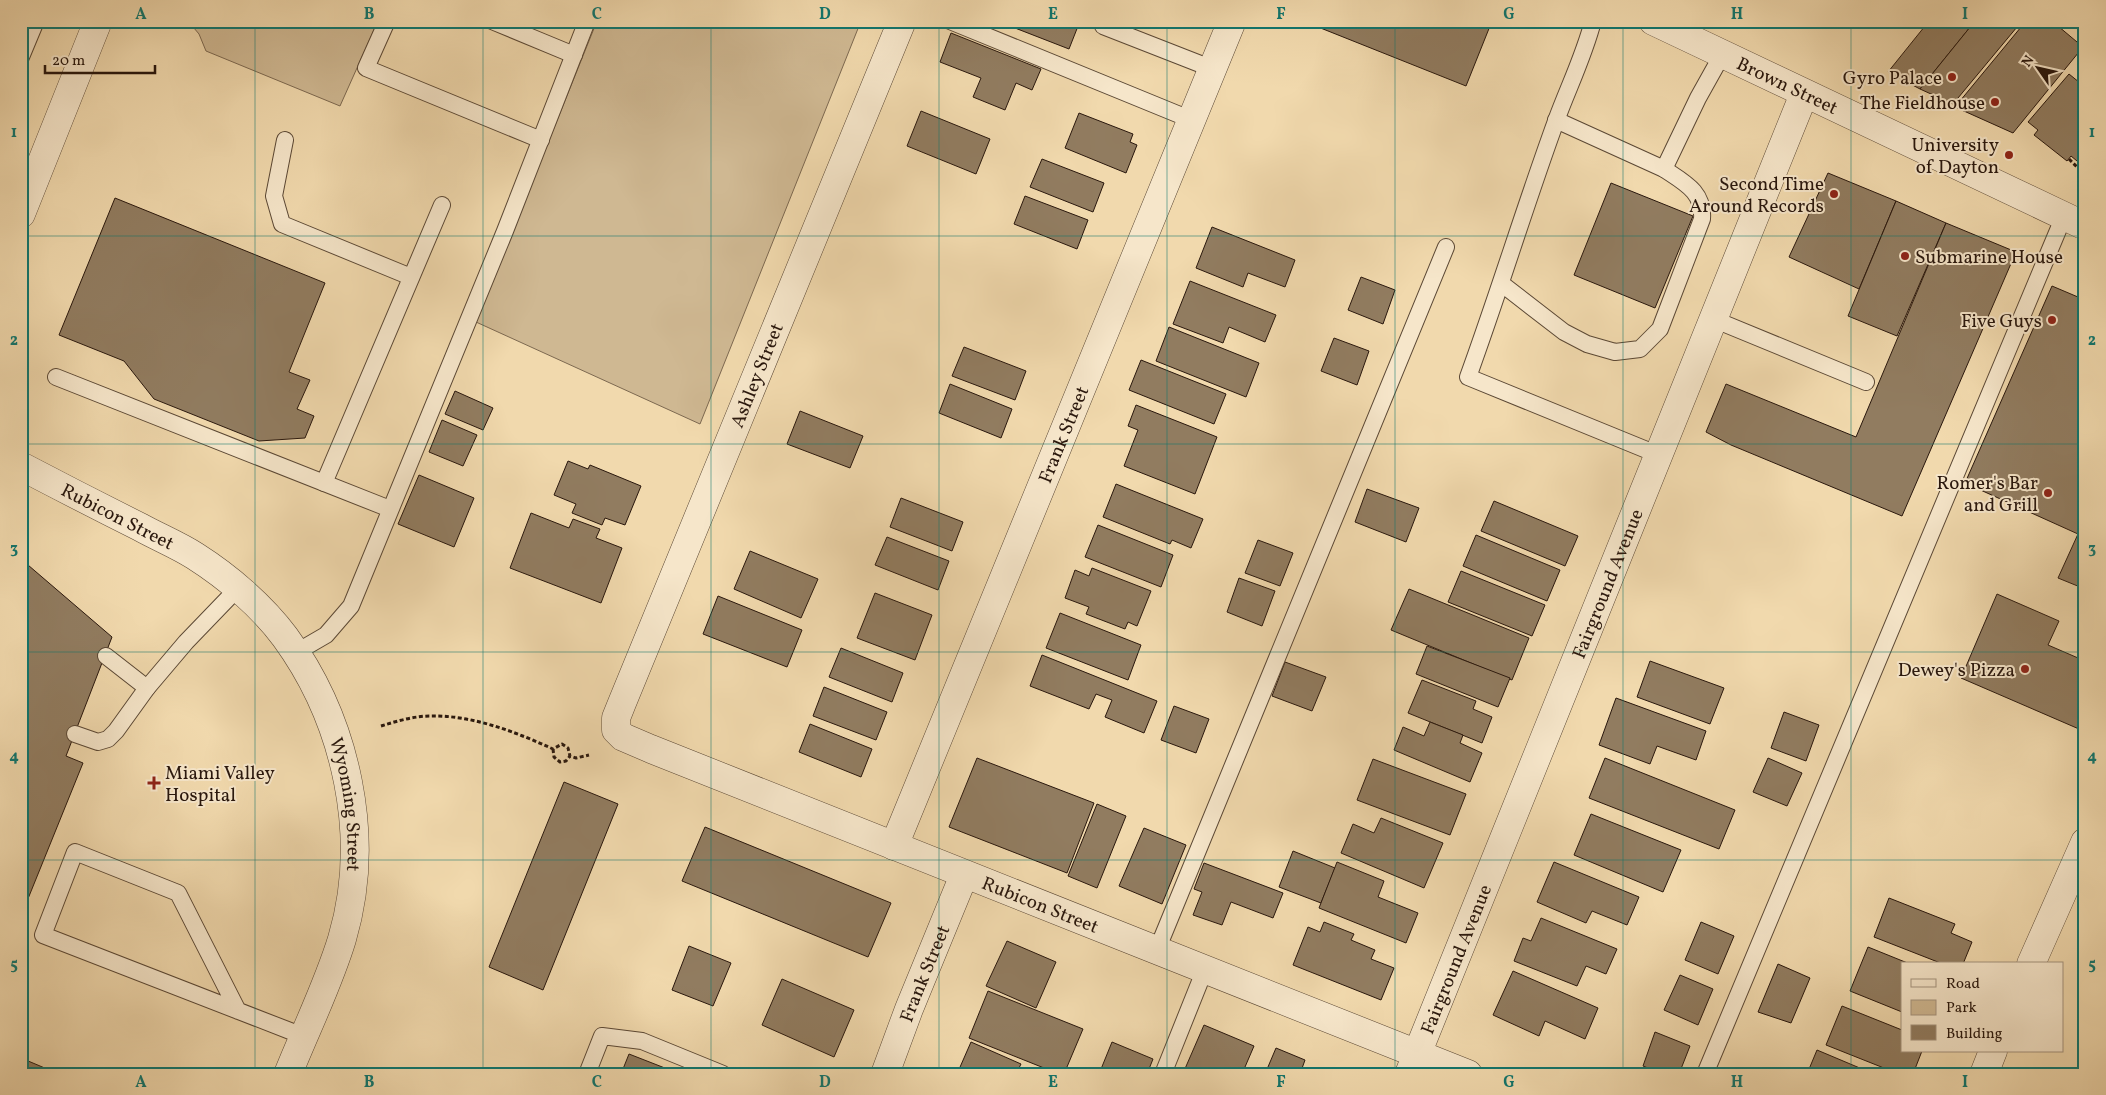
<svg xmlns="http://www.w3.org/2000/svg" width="2106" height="1095" viewBox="0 0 2106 1095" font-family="Vollkorn,serif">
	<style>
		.green { fill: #cfb892; stroke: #7c6850 }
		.building { fill: #917c60; stroke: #29170d }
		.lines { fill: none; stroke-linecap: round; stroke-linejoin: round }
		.service-casing { stroke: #5b4835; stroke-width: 18 }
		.minor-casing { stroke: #5b4835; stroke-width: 29 }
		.tertiary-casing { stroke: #5b4835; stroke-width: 29 }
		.path { stroke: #29170d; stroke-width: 3; stroke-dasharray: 4 2.5; stroke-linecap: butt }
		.service { stroke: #f6e6ca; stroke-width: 16 }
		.minor { stroke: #f6e6ca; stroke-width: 28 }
		.tertiary { stroke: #f6e6ca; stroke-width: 28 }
		.grid { fill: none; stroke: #0f766e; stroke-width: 1; stroke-opacity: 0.55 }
		.poi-dot { fill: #8f2418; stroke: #f6e6ca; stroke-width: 2 }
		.labels { text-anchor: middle; stroke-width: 4; stroke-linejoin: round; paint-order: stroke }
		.poi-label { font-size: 19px; fill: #29170d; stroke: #f6e6ca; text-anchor: end }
		.street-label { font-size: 19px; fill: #29170d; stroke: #f6e6ca }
		.neatline { fill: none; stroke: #0f766e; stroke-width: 2 }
		.grid-label { font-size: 16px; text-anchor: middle; font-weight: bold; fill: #0f766e }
	</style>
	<rect width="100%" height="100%" fill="#f1d9ad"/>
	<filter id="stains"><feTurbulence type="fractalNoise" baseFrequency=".004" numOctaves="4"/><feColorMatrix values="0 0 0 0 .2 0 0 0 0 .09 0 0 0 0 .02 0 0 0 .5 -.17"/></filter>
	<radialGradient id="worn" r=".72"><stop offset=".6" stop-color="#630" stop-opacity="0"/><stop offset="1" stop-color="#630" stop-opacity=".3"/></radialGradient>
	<g class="green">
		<path d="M188,21H378L340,106L206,51L199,34Z"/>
		<path d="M597,21H861L700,424L476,322Z"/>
	</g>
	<g class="building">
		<path d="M1018,21H1080L1069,49L1015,28Z"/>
		<path d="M1303,21H1492L1466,86Z"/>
		<path d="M1929,21H1975L1920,89L1888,72Z"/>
		<path d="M1975,21H2022L1953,104L1920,89Z"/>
		<path d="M2026,21H2052L2083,47L2013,133L1955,107Z"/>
		<path d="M951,33L1041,69L1032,90L1016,83L1005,110L973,97L981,78L940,62Z"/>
		<path d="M2069,74L2085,87V151L2077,161L2071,156L2067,161L2034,135L2038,130L2028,122Z"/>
		<path d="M921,111L990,139L976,174L907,146Z"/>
		<path d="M1079,113L1133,134L1130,142L1137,145L1126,173L1065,148Z"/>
		<path d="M1042,159L1104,183L1093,212L1030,187Z"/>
		<path d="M1828,173L1896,201L1859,289L1789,257Z"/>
		<path d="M1611,183L1693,216L1655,308L1574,275Z"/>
		<path d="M1025,196L1088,220L1077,249L1014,224Z"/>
		<path d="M115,198L325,283L289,372L310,380L297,409L314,416L305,438L259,441L154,399L124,361L59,335Z"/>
		<path d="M1896,201L1946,223L1897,336L1848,316Z"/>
		<path d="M1946,223L2016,252L1902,516L1731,445L1706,432L1726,384L1856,437Z"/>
		<path d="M1212,227L1295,260L1285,287L1248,273L1243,287L1196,268Z"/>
		<path d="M1361,277L1395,290L1383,324L1348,310Z"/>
		<path d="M1190,281L1276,315L1265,342L1229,327L1223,343L1173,324Z"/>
		<path d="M2052,286L2085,300V589L2058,578L2078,534L1965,483Z"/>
		<path d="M1169,327L1259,363L1246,397L1156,361Z"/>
		<path d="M1334,338L1369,351L1357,385L1321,371Z"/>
		<path d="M964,347L1026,371L1015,400L952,376Z"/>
		<path d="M1141,360L1226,394L1214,424L1129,390Z"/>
		<path d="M950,384L1012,409L1001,438L939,413Z"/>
		<path d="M455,391L493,408L483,430L445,414Z"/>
		<path d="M1136,405L1217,437L1195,494L1124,466L1138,430L1128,426Z"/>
		<path d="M800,411L863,436L850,468L787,444Z"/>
		<path d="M442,420L477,435L463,466L429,452Z"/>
		<path d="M568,461L588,469L590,465L641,486L625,525L605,518L602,525L572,513L576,504L554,495Z"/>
		<path d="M419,475L474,498L454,547L398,524Z"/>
		<path d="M1116,484L1203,519L1191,548L1172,540L1170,544L1103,517Z"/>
		<path d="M1367,489L1419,508L1406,542L1355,522Z"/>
		<path d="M901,498L963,522L952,551L890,527Z"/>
		<path d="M1494,501L1578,536L1565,566L1481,531Z"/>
		<path d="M531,513L569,528L573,519L600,529L596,538L622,548L601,603L510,568Z"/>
		<path d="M1098,525L1173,555L1161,587L1085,557Z"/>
		<path d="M1476,535L1560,570L1547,601L1463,566Z"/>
		<path d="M887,537L949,561L938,590L875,565Z"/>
		<path d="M1258,540L1293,553L1280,586L1245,573Z"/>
		<path d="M750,551L818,579L801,618L734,589Z"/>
		<path d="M21,559L112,637L66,756L83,763L21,916Z"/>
		<path d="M1092,568L1151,591L1137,626L1128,622L1125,629L1086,614L1089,607L1065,598L1075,570L1089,576Z"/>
		<path d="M1461,571L1545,605L1532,636L1448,602Z"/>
		<path d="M1239,578L1275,591L1262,626L1227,612Z"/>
		<path d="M1409,589L1529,638L1512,680L1391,630Z"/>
		<path d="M875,593L932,615L915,660L857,638Z"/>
		<path d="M1997,594L2059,621L2048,645L2085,661V716L2079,729L1961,678Z"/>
		<path d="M718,596L802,630L787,667L703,634Z"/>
		<path d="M1060,613L1141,645L1128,680L1046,648Z"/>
		<path d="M1427,646L1510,678L1498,707L1416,674Z"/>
		<path d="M841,648L903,673L892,702L829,677Z"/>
		<path d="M1042,655L1157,701L1144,733L1105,717L1112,700L1096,694L1089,709L1030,686Z"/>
		<path d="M1650,661L1724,688L1710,724L1637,697Z"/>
		<path d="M1285,662L1326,677L1312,711L1272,696Z"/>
		<path d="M1422,680L1476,701L1473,709L1492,717L1482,743L1408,713Z"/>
		<path d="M824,687L887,712L876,740L813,716Z"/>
		<path d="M1616,698L1706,731L1696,760L1657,746L1650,764L1599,745Z"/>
		<path d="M1174,706L1209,719L1196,753L1161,740Z"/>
		<path d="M1784,712L1819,725L1806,761L1771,748Z"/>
		<path d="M1430,722L1463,735L1460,743L1482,753L1470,782L1394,750L1403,727L1424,736Z"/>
		<path d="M810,724L872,749L861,777L799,752Z"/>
		<path d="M977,758L1094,803L1067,873L949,827Z"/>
		<path d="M1605,758L1735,810L1719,849L1589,798Z"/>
		<path d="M1768,758L1802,773L1787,806L1753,792Z"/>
		<path d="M1373,759L1466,794L1450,835L1357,800Z"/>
		<path d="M564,782L618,804L543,990L489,967Z"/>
		<path d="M1097,804L1126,816L1097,888L1068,876Z"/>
		<path d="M1591,814L1681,850L1663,892L1574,855Z"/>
		<path d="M1381,818L1443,843L1424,888L1341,853L1353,824L1374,833Z"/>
		<path d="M705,827L891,903L868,957L682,881Z"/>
		<path d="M1144,828L1186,845L1162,904L1119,886Z"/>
		<path d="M1293,851L1335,868L1321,903L1279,887Z"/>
		<path d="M1337,862L1384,881L1378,897L1418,913L1406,943L1319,908Z"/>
		<path d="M1554,862L1639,897L1627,925L1592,911L1586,923L1537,902Z"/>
		<path d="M1204,863L1283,893L1273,918L1231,902L1222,925L1193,915L1202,892L1194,889Z"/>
		<path d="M1889,898L1955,924L1951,933L1972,942L1963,964H1943L1874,937Z"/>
		<path d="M1541,918L1617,949L1606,974L1586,966L1577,986L1514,961L1523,938L1531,941Z"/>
		<path d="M1324,922L1354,934L1351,940L1375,950L1371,959L1394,968L1381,1000L1293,965L1308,927L1320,932Z"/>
		<path d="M1701,922L1734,936L1718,974L1685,960Z"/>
		<path d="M1007,941L1056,962L1036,1008L986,986Z"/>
		<path d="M689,946L731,963L713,1006L672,990Z"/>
		<path d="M1868,947L1910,964H1902V1012L1850,991Z"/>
		<path d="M1778,964L1810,978L1791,1023L1758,1012Z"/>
		<path d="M1513,971L1598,1008L1585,1039L1545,1021L1539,1036L1493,1015Z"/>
		<path d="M1680,975L1713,989L1698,1025L1664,1010Z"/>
		<path d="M782,979L854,1010L834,1057L762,1025Z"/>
		<path d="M988,991L1083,1029L1064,1074H1059L969,1038Z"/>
		<path d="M1842,1006L1902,1030V1051H1922L1913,1074H1899L1826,1045Z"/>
		<path d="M1204,1025L1254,1046L1242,1074H1191L1184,1071Z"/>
		<path d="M1655,1032L1690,1046L1679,1074H1663L1643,1066Z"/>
		<path d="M971,1042L1021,1064L1016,1074H957Z"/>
		<path d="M1112,1042L1153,1059L1147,1074H1099Z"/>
		<path d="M1276,1048L1305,1060L1300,1074H1265Z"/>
		<path d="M1817,1050L1874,1074H1807Z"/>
		<path d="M629,1054L670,1070L669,1074H621Z"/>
		<path d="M21,1058L59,1074H21Z"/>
	</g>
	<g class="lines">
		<g class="service-casing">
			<g id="service">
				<path d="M387,21L366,68L541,140"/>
				<path d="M492,21L574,55"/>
				<path d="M950,21L1192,120"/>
				<path d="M1105,21L1103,26L1213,69"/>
				<path d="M1593,21C1584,56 1568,88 1556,121C1525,206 1499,292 1468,377L1659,455"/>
				<path d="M21,57L36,21"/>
				<path d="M285,140L274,196L282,224L411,277"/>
				<path d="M1664,169L1698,98L1722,55"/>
				<path d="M1502,284L1564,332L1587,344L1615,352L1640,349L1660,329L1702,219C1704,192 1685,183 1664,169L1556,120"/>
				<path d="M1713,319L1866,382"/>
				<path d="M56,377L390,509"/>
				<path d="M324,483L442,205"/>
				<path d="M295,653L326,635L351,606L505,231L587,21"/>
				<path d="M106,656L147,688"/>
				<path d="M75,734L98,742L108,739L116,731L147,688L186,642L238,588"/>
				<path d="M1157,950L1446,247"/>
				<path d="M238,1011L178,893L75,852L43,935L303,1036"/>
				<path d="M587,1074L602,1036L642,1041L723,1074"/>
				<path d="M1163,1074L1205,969"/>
				<path d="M1705,1074L2064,216"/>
			</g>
		</g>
		<g class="minor-casing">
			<g id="minor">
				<path id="s1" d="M902,21L622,703L616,718V730L623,737L651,749L1468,1074"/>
				<path d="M21,214L98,21"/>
				<path id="s2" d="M21,466C61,487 100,507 140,527C158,537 178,545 195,556C228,577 262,606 285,637C347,722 372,838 342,939C328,985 306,1029 288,1074"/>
				<path id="s3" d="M894,846L1232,21"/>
				<path d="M2031,964L2085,842"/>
				<path id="s4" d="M885,1074L909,1009L964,875"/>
				<path id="s5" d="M1409,1074L1804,94"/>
				<path d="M1984,1074L1993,1051"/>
			</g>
		</g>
		<g class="tertiary-casing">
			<g id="tertiary">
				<path id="s6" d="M1653,21L2085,226"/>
			</g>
		</g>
		<g class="path">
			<path d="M2069,159L2077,167L2085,158"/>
			<path d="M381,726C397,721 414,716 431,716C472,715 516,732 553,749L562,744L568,748L570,756L576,758L589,755"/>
			<path d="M553,749L554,757L560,762L566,761L570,756"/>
		</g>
		<use href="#service" class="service"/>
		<use href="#minor" class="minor"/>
		<use href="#tertiary" class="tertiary"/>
	</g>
	<path class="grid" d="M255,21V1074M483,21V1074M711,21V1074M939,21V1074M1167,21V1074M1395,21V1074M1623,21V1074M1851,21V1074M21,236H2085M21,444H2085M21,652H2085M21,860H2085"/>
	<g class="poi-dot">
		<circle cx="1952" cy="77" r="5"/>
		<circle cx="1995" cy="102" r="5"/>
		<circle cx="2009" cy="155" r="5"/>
		<circle cx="1834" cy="194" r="5"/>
		<circle cx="1905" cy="256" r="5"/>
		<circle cx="2052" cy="320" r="5"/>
		<circle cx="2048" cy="493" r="5"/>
		<circle cx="2025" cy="669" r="5"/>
		<path d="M151.5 775.5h5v5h5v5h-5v5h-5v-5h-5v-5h5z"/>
	</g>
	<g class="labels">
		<g class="poi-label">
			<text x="1942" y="84">Gyro Palace</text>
			<text x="1985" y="109">The Fieldhouse</text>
			<text x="1999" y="151">University<tspan x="1999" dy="22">of Dayton</tspan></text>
			<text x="1824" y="190">Second Time<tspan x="1824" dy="22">Around Records</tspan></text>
			<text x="1915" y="263" text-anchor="start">Submarine House</text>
			<text x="2042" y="327">Five Guys</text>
			<text x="2038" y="489">Romer's Bar<tspan x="2038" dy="22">and Grill</tspan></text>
			<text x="2015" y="676">Dewey's Pizza</text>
			<text x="165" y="779" text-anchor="start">Miami Valley<tspan x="165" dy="22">Hospital</tspan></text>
		</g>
		<g class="street-label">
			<text dy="7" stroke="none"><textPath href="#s6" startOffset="149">Brown Street</textPath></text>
			<text transform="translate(756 375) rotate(-68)" y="7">Ashley Street</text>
			<text dy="7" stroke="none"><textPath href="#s3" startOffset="445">Frank Street</textPath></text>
			<text dy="7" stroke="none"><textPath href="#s2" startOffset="109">Rubicon Street</textPath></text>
			<text dy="7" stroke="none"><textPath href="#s5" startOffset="529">Fairground Avenue</textPath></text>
			<text dy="7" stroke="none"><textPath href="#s2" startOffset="499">Wyoming Street</textPath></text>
			<text dy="7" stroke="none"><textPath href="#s1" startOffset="1225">Rubicon Street</textPath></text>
			<text dy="7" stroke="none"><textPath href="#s5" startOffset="124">Fairground Avenue</textPath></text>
			<text dy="7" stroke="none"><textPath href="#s4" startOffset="108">Frank Street</textPath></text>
		</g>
	</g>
	<rect width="2106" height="1095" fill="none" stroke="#f1d9ad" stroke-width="55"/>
	<rect x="1901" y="962" width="162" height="90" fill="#f6e6ca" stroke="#a4937e"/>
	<rect x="1911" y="979" width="25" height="8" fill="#f6e6ca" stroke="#a4937e"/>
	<text x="1946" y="988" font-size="15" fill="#29170d">Road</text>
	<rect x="1911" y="1000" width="25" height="15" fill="#cfb892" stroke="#a4937e"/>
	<text x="1946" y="1012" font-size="15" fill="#29170d">Park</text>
	<rect x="1911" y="1025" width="25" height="15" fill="#917c60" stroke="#a4937e"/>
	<text x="1946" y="1038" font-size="15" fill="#29170d">Building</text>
	<g transform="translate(2038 68) rotate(304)" stroke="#f6e6ca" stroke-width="4" paint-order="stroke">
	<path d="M0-4L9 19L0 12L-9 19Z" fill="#29170d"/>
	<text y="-8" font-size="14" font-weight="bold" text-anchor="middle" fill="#29170d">N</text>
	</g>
	<path d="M45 65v8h110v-8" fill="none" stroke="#29170d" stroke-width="2.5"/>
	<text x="52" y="65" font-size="15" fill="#29170d" stroke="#f6e6ca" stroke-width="4" paint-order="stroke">20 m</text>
	<rect x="28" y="28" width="2050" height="1040" class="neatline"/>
	<g class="grid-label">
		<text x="141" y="19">A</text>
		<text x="369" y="19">B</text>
		<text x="597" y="19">C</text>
		<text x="825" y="19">D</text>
		<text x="1053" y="19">E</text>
		<text x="1281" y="19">F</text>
		<text x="1509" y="19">G</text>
		<text x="1737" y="19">H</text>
		<text x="1965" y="19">I</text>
		<text x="14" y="137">1</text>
		<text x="2092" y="137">1</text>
		<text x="14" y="345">2</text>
		<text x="2092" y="345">2</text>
		<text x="14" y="553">3</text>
		<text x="2092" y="553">3</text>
		<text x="14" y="761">4</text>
		<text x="2092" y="761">4</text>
		<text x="14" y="969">5</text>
		<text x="2092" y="969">5</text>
		<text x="141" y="1087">A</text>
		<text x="369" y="1087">B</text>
		<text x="597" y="1087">C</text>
		<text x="825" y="1087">D</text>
		<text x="1053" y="1087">E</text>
		<text x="1281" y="1087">F</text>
		<text x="1509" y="1087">G</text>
		<text x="1737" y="1087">H</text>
		<text x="1965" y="1087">I</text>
	</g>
	<rect width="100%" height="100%" filter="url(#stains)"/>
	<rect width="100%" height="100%" fill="url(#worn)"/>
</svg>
